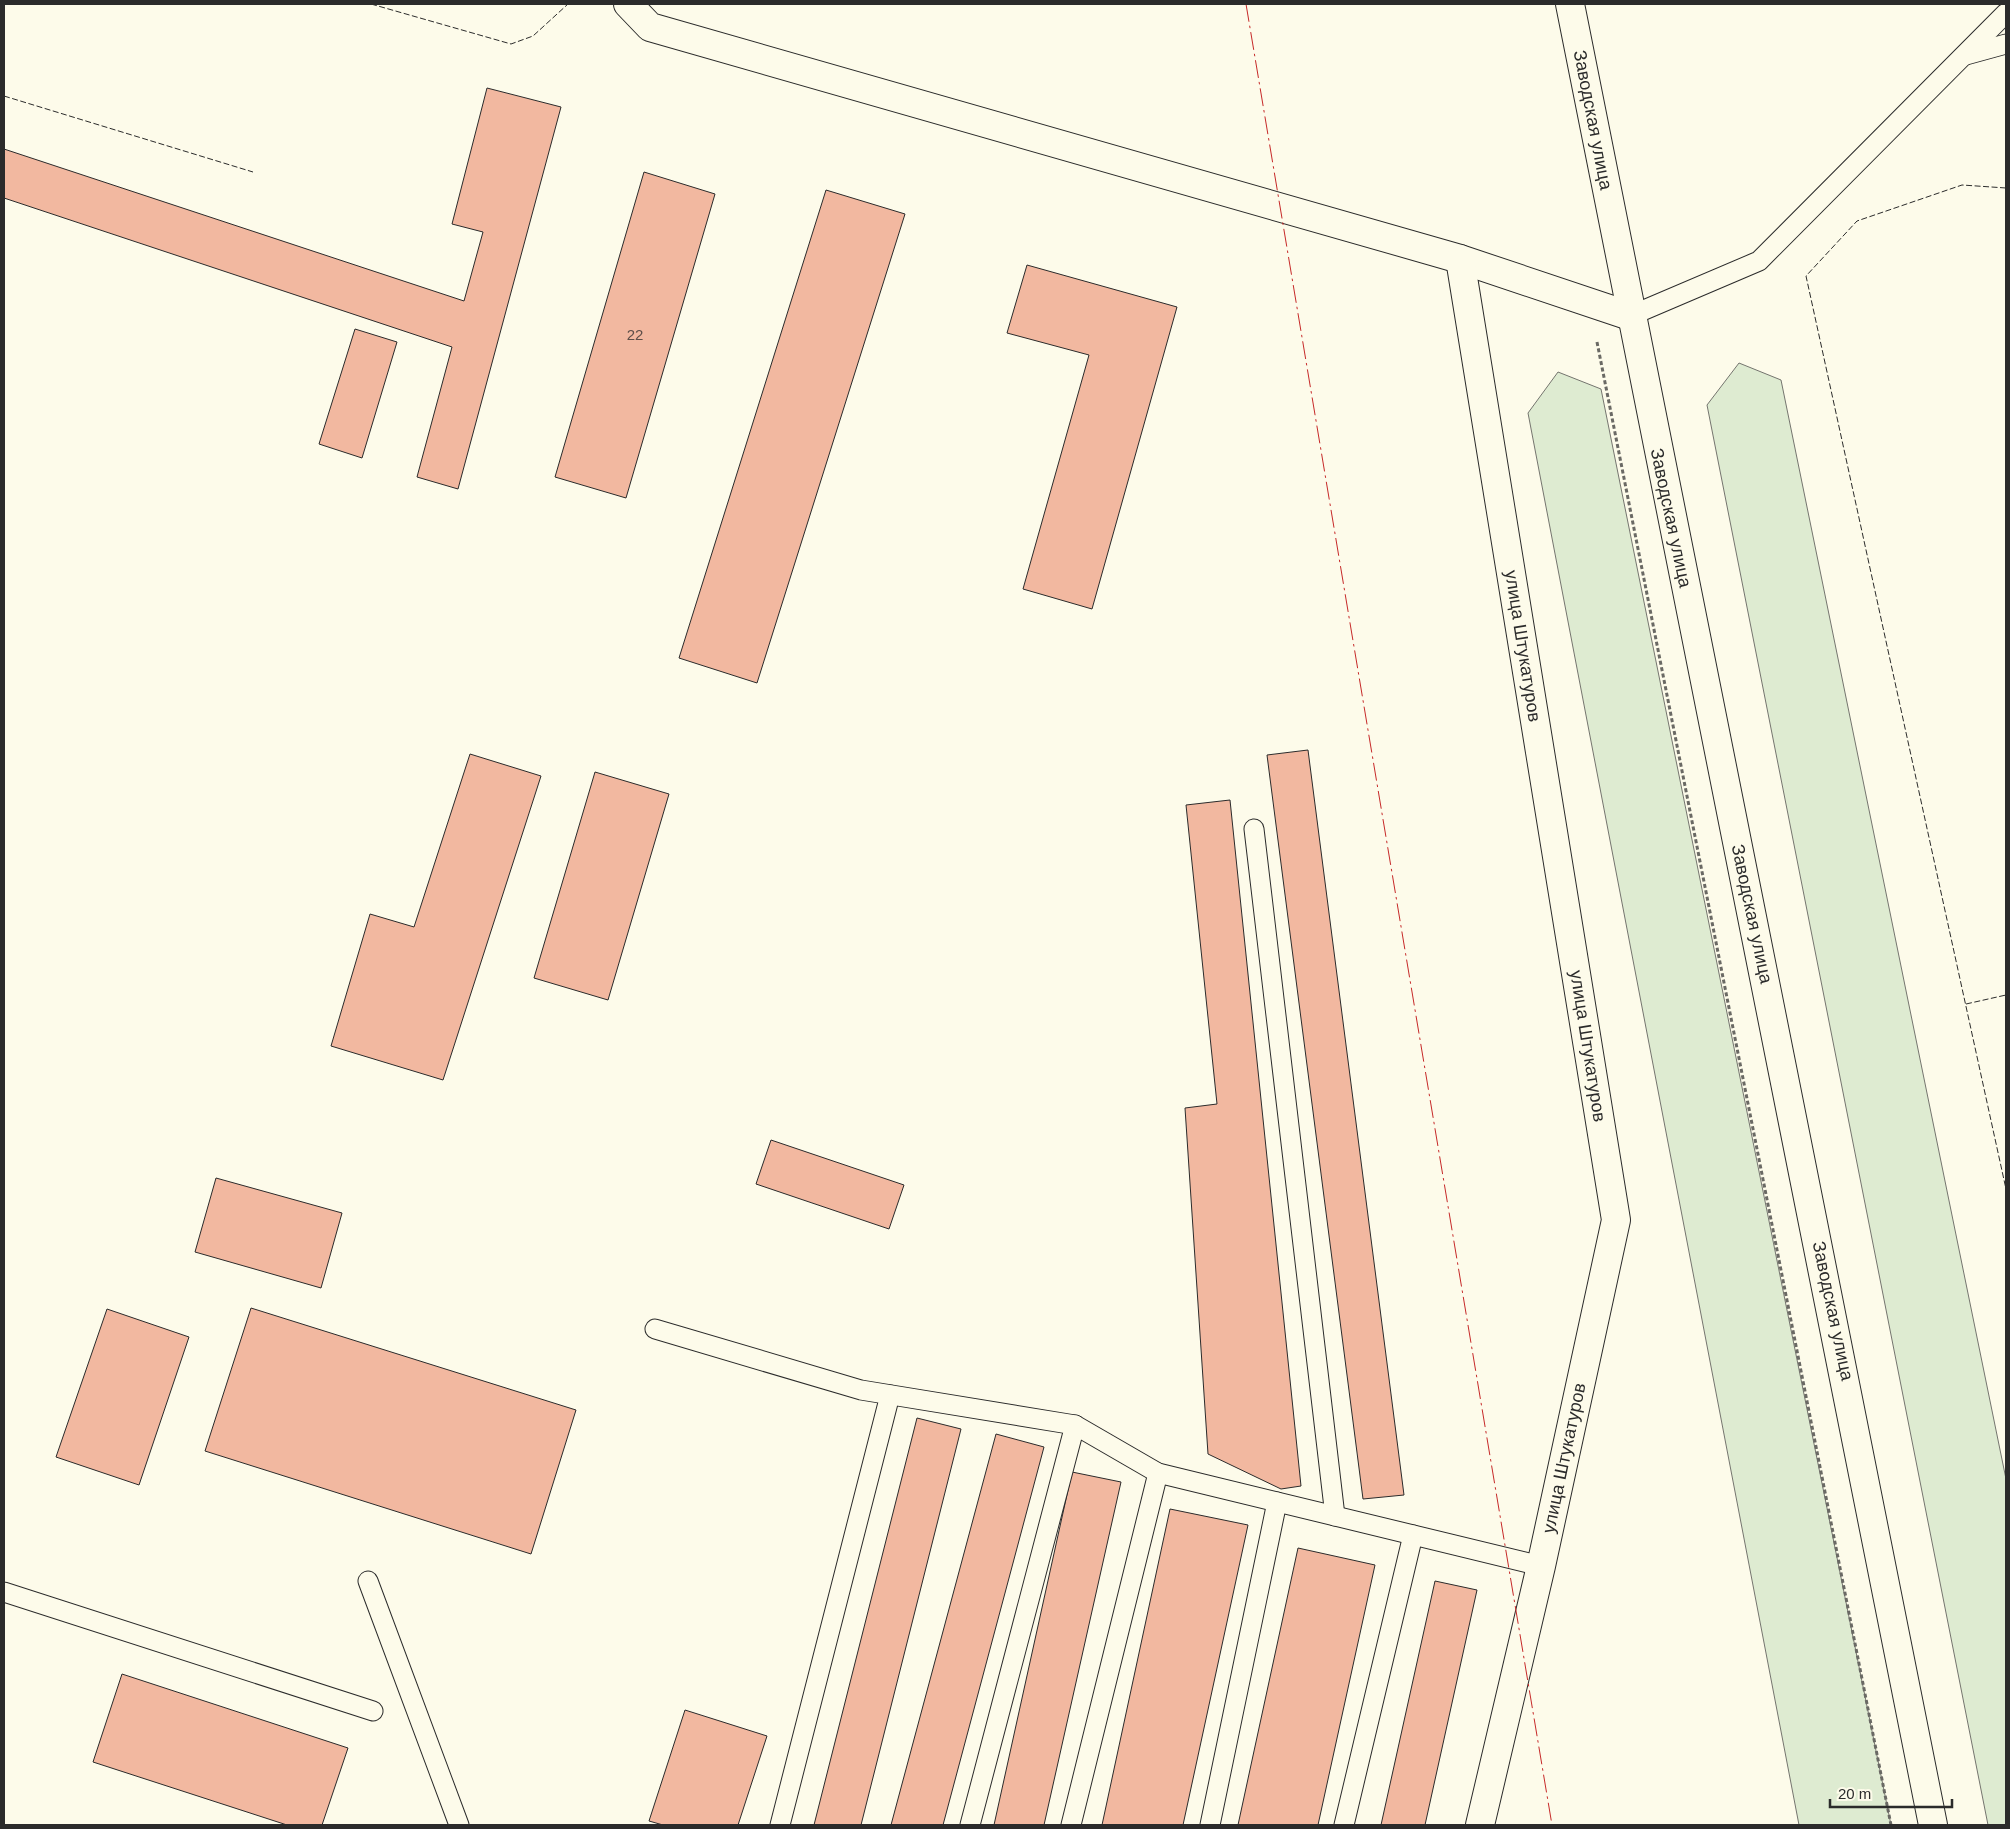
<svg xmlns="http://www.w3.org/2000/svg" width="2010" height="1829" viewBox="0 0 2010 1829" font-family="Helvetica,sans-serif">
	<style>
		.green { fill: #deebd1; stroke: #74746e }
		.building { fill: #f2b8a0; stroke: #2b2b2b }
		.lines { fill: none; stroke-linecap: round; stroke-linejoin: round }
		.service-casing { stroke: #2b2b2b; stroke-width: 21 }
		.minor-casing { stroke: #2b2b2b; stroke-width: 30 }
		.tertiary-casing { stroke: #2b2b2b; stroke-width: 30 }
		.path { stroke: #6a6964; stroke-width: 3; stroke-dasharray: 4 2.5; stroke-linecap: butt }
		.service { stroke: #fdfbea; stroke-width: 19 }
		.minor { stroke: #fdfbea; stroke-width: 28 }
		.tertiary { stroke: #fdfbea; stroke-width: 28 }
		.fence { stroke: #2b2b2b; stroke-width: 1; stroke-dasharray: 6 2.5; stroke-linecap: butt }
		.power { stroke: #c62828; stroke-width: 1; stroke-dasharray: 18 4 2.5 4; stroke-linecap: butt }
		.labels { text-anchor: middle; stroke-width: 4; stroke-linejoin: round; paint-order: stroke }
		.number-label { font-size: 15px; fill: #5d4e48 }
		.street-label { font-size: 18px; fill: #2b2b2b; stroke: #fdfbea }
	</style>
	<rect width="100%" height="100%" fill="#fdfbea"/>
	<g class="green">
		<path d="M1739,363L1781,380L2006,1479V1825H1988L1707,405Z"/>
		<path d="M1558,372L1601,389L1891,1825H1799L1528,413Z"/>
	</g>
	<g class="building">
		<path d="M487,88L561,107L458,489L417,477L452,347L4,198V149L464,301L483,232L452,224Z"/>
		<path d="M644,172L715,194L626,498L555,477Z"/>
		<path d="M826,190L905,214L757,683L679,658Z"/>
		<path d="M1027,265L1177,307L1092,609L1023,589L1089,355L1007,333Z"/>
		<path d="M355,329L397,342L362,458L319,444Z"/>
		<path d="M1308,750L1404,1495L1363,1499L1267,755Z"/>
		<path d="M470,754L541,776L443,1080L331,1046L370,914L414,927Z"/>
		<path d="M595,772L669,794L608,1000L534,978Z"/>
		<path d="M1230,800L1301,1486L1281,1489L1208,1454L1185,1108L1217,1104L1186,805Z"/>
		<path d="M771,1140L904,1185L889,1229L756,1184Z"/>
		<path d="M216,1178L342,1213L321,1288L195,1252Z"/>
		<path d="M251,1308L576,1410L531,1554L205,1451Z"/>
		<path d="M107,1309L189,1337L139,1485L56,1457Z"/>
		<path d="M917,1418L961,1429L861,1825H814Z"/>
		<path d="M996,1434L1044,1447L943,1825H891Z"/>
		<path d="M1072,1472L1121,1482L1044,1825H994Z"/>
		<path d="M1170,1509L1248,1525L1183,1825H1102Z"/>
		<path d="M1298,1548L1375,1565L1318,1825H1238Z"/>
		<path d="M1435,1581L1477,1590L1425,1825H1381Z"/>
		<path d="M122,1674L348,1748L322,1825H287L93,1762Z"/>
		<path d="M685,1710L767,1736L738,1825H663L649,1821Z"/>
	</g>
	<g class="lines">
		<g class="service-casing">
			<g id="service">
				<path d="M1966,55L2006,44"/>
				<path d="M1630,316L1759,261L2006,13"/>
				<path d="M1254,829L1335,1516"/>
				<path d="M655,1329L861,1390L1075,1425L1158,1473L1541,1566"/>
				<path d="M368,1581L459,1825"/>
				<path d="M4,1592L373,1711"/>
				<path d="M780,1825L890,1395"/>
				<path d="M970,1825L1075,1425"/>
				<path d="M1071,1825L1158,1473"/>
				<path d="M1210,1825L1277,1502"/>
				<path d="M1344,1825L1413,1535"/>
			</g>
		</g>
		<g class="minor-casing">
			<g id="minor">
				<path d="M628,4L650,27L1460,259L1630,316"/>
				<path d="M1460,259L1616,1220L1541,1566L1480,1825"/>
			</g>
		</g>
		<g class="tertiary-casing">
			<path id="tertiary" d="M1570,4C1687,612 1816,1217 1933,1825"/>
		</g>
		<path class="path" d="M1597,342L1891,1825"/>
		<use href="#service" class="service"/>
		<use href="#minor" class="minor"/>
		<use href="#tertiary" class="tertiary"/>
		<g class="fence">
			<path d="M371,4L511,44L533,36L568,4"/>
			<path d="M4,96L253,172"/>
			<path d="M2006,188L1962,185L1857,221L1806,276L2006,1189"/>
			<path d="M1966,1004L2006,995"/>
		</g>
		<path class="power" d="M1246,4L1552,1825"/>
	</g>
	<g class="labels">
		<g class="number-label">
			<text x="635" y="340">22</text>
		</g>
		<g class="street-label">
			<text transform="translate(1593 120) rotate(79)" y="6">Заводская улица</text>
			<text transform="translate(1671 518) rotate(78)" y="6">Заводская улица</text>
			<text transform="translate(1523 646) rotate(81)" y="6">улица Штукатуров</text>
			<text transform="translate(1752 914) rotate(78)" y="6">Заводская улица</text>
			<text transform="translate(1588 1046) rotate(81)" y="6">улица Штукатуров</text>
			<text transform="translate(1833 1311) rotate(78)" y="6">Заводская улица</text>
			<text transform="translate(1564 1458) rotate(-78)" y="6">улица Штукатуров</text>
		</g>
	</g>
	<rect width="2010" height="1829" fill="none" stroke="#2b2b2b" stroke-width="10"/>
	<path d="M1830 1799v8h122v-8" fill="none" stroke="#2b2b2b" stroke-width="2.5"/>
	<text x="1838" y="1799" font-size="15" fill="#2b2b2b" stroke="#fdfbea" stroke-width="4" paint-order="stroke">20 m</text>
</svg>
